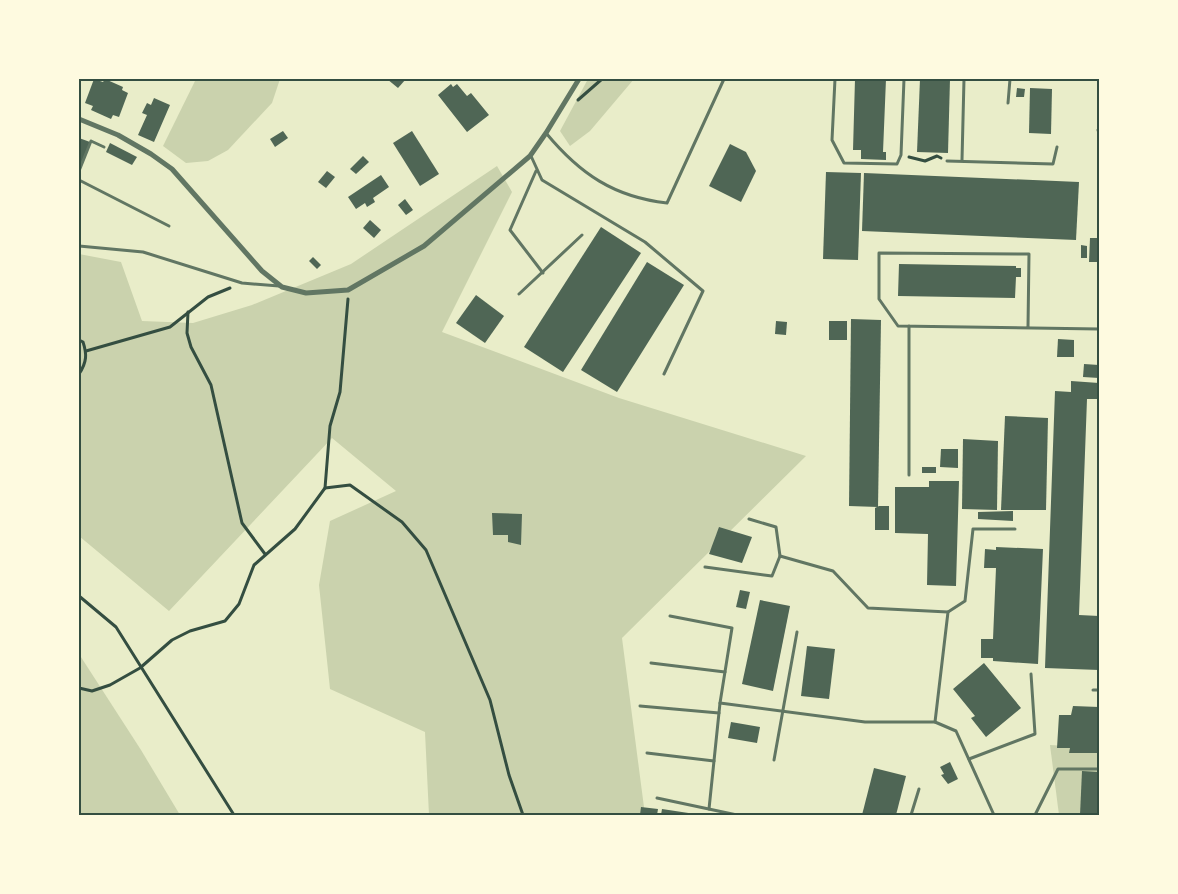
<svg xmlns="http://www.w3.org/2000/svg" width="1178" height="894" viewBox="0 0 1178 894" font-family="Overpass,sans-serif">
	<style>
		.green { fill: #cad2ad }
		.building { fill: #4f6655 }
		.lines { fill: none; stroke-linecap: round; stroke-linejoin: round }
		.path { stroke: #344e41; stroke-width: 3 }
		.service { stroke: #617663; stroke-width: 3 }
		.minor { stroke: #617663; stroke-width: 5 }
		.neatline { fill: none; stroke: #344e41; stroke-width: 2 }
	</style>
	<rect width="100%" height="100%" fill="#e9edc9"/>
	<g class="green">
		<path d="M196,79H280L272,103L228,150L208,161L186,163L163,146Z"/>
		<path d="M588,79H634L590,131L570,146L560,131Z"/>
		<path d="M497,166L512,192L442,332L619,398L806,456L622,638L645,815H429L425,732L330,689L319,585L330,521L396,491L332,438L169,611L79,536V254L121,262L142,321L193,323L252,305L351,264Z"/>
		<path d="M79,654L141,750L180,815H79Z"/>
		<path d="M1050,745L1099,748V815H1059Z"/>
	</g>
	<g class="building">
		<path d="M94,79L103,82L105,79L123,87L122,90L128,93L119,117L113,115L111,119L91,110L93,106L85,103Z"/>
		<path d="M387,79H406L398,88Z"/>
		<path d="M855,79H886L883,152H886V160L861,159V150H853Z"/>
		<path d="M920,79H950L948,153L917,152Z"/>
		<path d="M451,84L453,87L457,84L467,96L471,93L489,115L467,132L438,95Z"/>
		<path d="M1017,88L1025,89L1024,97H1016Z"/>
		<path d="M1030,88L1052,89L1051,134L1029,133Z"/>
		<path d="M154,98L170,105L154,142L138,135L147,115L142,113L147,103L151,105Z"/>
		<path d="M283,131L288,138L275,147L270,139Z"/>
		<path d="M412,131L439,174L420,186L393,143Z"/>
		<path d="M79,138L90,142L79,169Z"/>
		<path d="M110,143L137,157L132,165L106,152Z"/>
		<path d="M730,144L746,152L756,171L741,202L709,186Z"/>
		<path d="M363,156L369,162L356,174L350,169Z"/>
		<path d="M327,171L335,177L326,188L318,182Z"/>
		<path d="M826,172L861,173L858,260L823,259Z"/>
		<path d="M864,173L1079,182L1076,240L862,231Z"/>
		<path d="M381,175L389,187L373,198L375,202L367,207L365,203L356,209L348,197Z"/>
		<path d="M405,199L413,210L406,215L398,205Z"/>
		<path d="M370,220L381,230L374,238L363,228Z"/>
		<path d="M601,227L641,253L563,372L524,347Z"/>
		<path d="M1090,238H1099V262H1089Z"/>
		<path d="M1081,245L1087,246V258H1081Z"/>
		<path d="M313,257L321,265L317,269L309,261Z"/>
		<path d="M647,262L684,285L617,392L581,370Z"/>
		<path d="M899,264L1016,266V268H1021V277H1016L1015,298L898,296Z"/>
		<path d="M476,295L504,316L485,343L456,323Z"/>
		<path d="M851,319L881,320L878,507L849,506Z"/>
		<path d="M776,321L787,322L786,335L775,334Z"/>
		<rect x="829" y="321" width="18" height="19"/>
		<path d="M1058,339L1074,340V357H1057Z"/>
		<path d="M1084,364L1099,365V378L1083,377Z"/>
		<path d="M1071,381L1099,383V399H1087L1079,615L1099,616V670L1045,668L1055,391L1071,392Z"/>
		<path d="M1005,416L1048,418L1046,510H1001Z"/>
		<path d="M963,439L998,441L997,510L962,509Z"/>
		<path d="M941,449H958V468L940,467Z"/>
		<rect x="922" y="467" width="14" height="6"/>
		<path d="M929,481H959L956,586L927,585L928,534L895,533V487H929Z"/>
		<path d="M879,506H889V530H875V508Z"/>
		<path d="M1013,511V521L978,519V512Z"/>
		<path d="M492,513L522,514L521,545L508,542V535H493Z"/>
		<path d="M719,527L752,537L742,563L709,554Z"/>
		<path d="M996,547L1043,549L1038,664L993,661V658H981V639H993L996,568H984L985,549L996,550Z"/>
		<path d="M740,590L750,592L746,609L736,607Z"/>
		<path d="M760,600L790,606L773,691L742,684Z"/>
		<path d="M807,646L835,649L829,699L801,696Z"/>
		<path d="M984,663L1021,708L986,737L971,718L975,716L953,689Z"/>
		<path d="M1073,706L1099,707V753H1069L1070,748H1057L1059,715H1071Z"/>
		<path d="M731,722L760,727L757,743L728,738Z"/>
		<path d="M950,762L958,779L948,784L941,775L944,774L940,767Z"/>
		<path d="M874,768L906,776L896,815H862Z"/>
		<path d="M1082,771L1099,772V815H1080Z"/>
		<path d="M641,807L658,809L657,815H640Z"/>
		<path d="M662,809L695,814V815H661Z"/>
	</g>
	<g class="lines">
		<g class="path">
			<path d="M578,100L602,79"/>
			<path d="M909,157L925,161L937,156L941,158"/>
			<path d="M188,312L187,333L191,347L211,385L242,523L265,554"/>
			<path d="M79,340L83,342C87,354 87,362 79,374"/>
			<path d="M86,351L170,327L208,297L230,288"/>
			<path d="M325,488L350,485L402,522L426,550L490,700L509,775L523,815"/>
			<path d="M79,596L116,627L234,815"/>
			<path d="M79,688L92,691L110,685L140,668L172,640L190,631L225,621L239,604L254,565L295,529L325,488L330,426L340,392L348,299"/>
		</g>
		<g class="service">
			<path d="M835,79L832,140L844,163L897,164L901,155L904,79"/>
			<path d="M1008,103L1010,79"/>
			<path d="M1098,130L1099,133"/>
			<path d="M546,133C580,174 614,197 667,203L724,79"/>
			<path d="M531,156L542,180L645,242L703,291L664,374"/>
			<path d="M962,160L964,79"/>
			<path d="M947,161L1053,164L1057,147"/>
			<path d="M79,171L91,141L104,147"/>
			<path d="M536,171L510,230L543,273"/>
			<path d="M79,180L169,226"/>
			<path d="M79,246L143,252L242,283L279,286"/>
			<path d="M519,294L582,235"/>
			<path d="M1028,327L1029,254L879,253V299L898,326L1099,329"/>
			<path d="M909,475V326"/>
			<path d="M780,556L833,571L868,608L948,612L935,722"/>
			<path d="M705,567L772,576L780,556L776,527L749,519"/>
			<path d="M948,612L965,601L973,529H1015"/>
			<path d="M670,616L732,628L720,703L709,809"/>
			<path d="M651,663L725,672"/>
			<path d="M1093,690H1099"/>
			<path d="M720,703L865,722H935L956,731L994,815"/>
			<path d="M640,706L719,713"/>
			<path d="M647,753L714,761"/>
			<path d="M969,759L1035,734L1031,674"/>
			<path d="M774,760L797,632"/>
			<path d="M657,798L737,815"/>
			<path d="M911,815L919,789"/>
			<path d="M1035,815L1058,769H1099"/>
		</g>
		<path class="minor" d="M79,119L118,135L151,154L172,169L262,271L282,287L306,293L348,290L424,246L530,156L546,133L579,79"/>
	</g>
	<rect width="1178" height="894" fill="none" stroke="#fefae0" stroke-width="160"/>
	<rect x="80" y="80" width="1018" height="734" class="neatline"/>
</svg>
